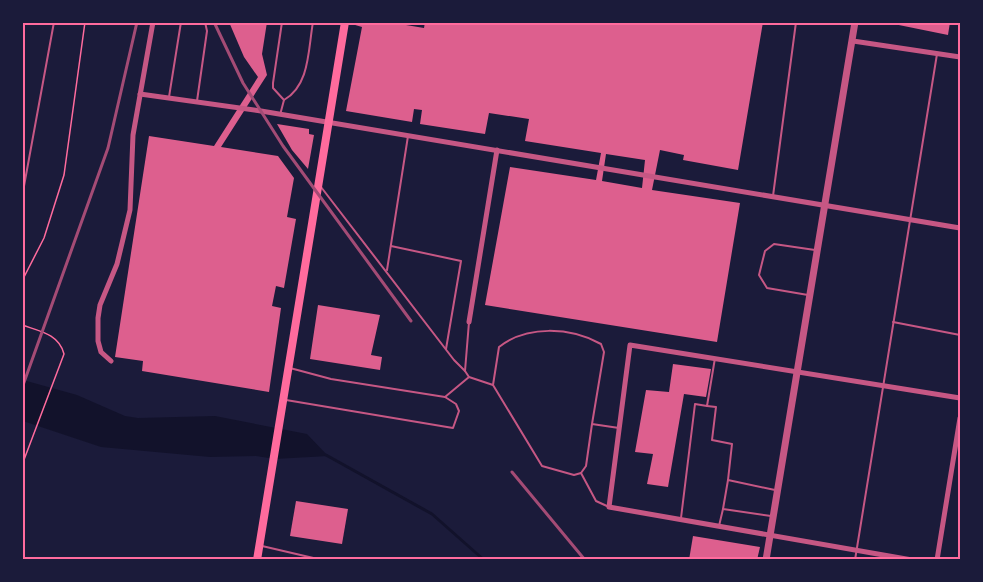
<svg xmlns="http://www.w3.org/2000/svg" width="983" height="582" viewBox="0 0 983 582" font-family="'Public Sans',sans-serif">
	<style>
		.water { fill: #12122b }
		.lines { fill: none; stroke-linecap: round; stroke-linejoin: round }
		.stream { stroke: #12122b; stroke-width: 3 }
		.building { fill: #dd5f8e; fill-rule: evenodd }
		.path { stroke: #ff6b9d; stroke-width: 1.5 }
		.service { stroke: #c65784; stroke-width: 2 }
		.minor { stroke: #c65784; stroke-width: 5 }
		.tertiary { stroke: #c65784; stroke-width: 7 }
		.primary { stroke: #ff6b9d; stroke-width: 8 }
		.rail { stroke: #a44b75; stroke-width: 3 }
		.neatline { fill: none; stroke: #ff6b9d; stroke-width: 2 }
	</style>
	<rect width="100%" height="100%" fill="#1b1b3a"/>
	<path class="water" d="M23,380L77,395L125,416L138,418L215,416L307,434L328,456L275,459L256,456L210,457L101,447L23,421Z"/>
	<g class="lines">
		<path class="stream" d="M326,455L432,514L484,560"/>
	</g>
	<g class="building">
		<path d="M229,22H267L262,54L267,75L221,147L278,156L294,178L287,217L296,219L284,288L276,286L272,306L281,308L269,392L142,371L143,361L115,357L149,136L214,146L258,77L244,57Z"/>
		<path d="M345,22H388L424,28L425,22H763L738,170L683,160L684,155L660,150L652,190L740,203L717,342L485,305L510,167L596,180L601,153L525,141L529,119L489,113L485,134L420,124L422,110L414,109L412,122L346,111L362,27ZM606,154L645,160L642,188L602,181Z"/>
		<path d="M884,22H950L948,35Z"/>
		<path d="M277,124L309,129V134L314,135L308,169L292,150Z"/>
		<path d="M318,305L380,315L371,355L382,357L380,370L310,359Z"/>
		<path d="M673,364L711,369L706,397L684,394L668,487L647,484L653,454L635,452L646,390L669,392Z"/>
		<path d="M296,501L348,509L342,544L290,536Z"/>
		<path d="M693,536L760,547L757,560H689Z"/>
	</g>
	<g class="lines">
		<g class="path">
			<path d="M22,281L44,238L64,175L85,22"/>
			<path d="M22,325C39,331 59,334 64,354L22,465"/>
		</g>
		<g class="service">
			<path d="M282,22L273,83V88L284,100C310,85 308,50 313,22"/>
			<path d="M169,97L181,22"/>
			<path d="M197,101L207,31L205,22"/>
			<path d="M280,115L284,100"/>
			<path d="M321,187L454,360L465,371"/>
			<path d="M773,196L796,22"/>
			<path d="M22,197L54,22"/>
			<path d="M391,246L461,261L446,349"/>
			<path d="M387,270L408,136"/>
			<path d="M808,295L767,288L759,275L765,251L774,244L815,250"/>
			<path d="M469,322L465,371L469,377L493,385"/>
			<path d="M893,322L960,335"/>
			<path d="M445,397L469,377"/>
			<path d="M286,400L453,428L459,411L456,404L445,397L331,379L290,368"/>
			<path d="M707,406L716,407L712,440L732,444L728,480"/>
			<path d="M592,424L604,352L601,344C570,327 527,325 499,347L493,385L542,466L574,475L581,473L586,466L592,424L619,428"/>
			<path d="M581,473L596,501L609,507"/>
			<path d="M771,516L723,509L728,480L775,490"/>
			<path d="M681,518L695,404L707,406L715,358"/>
			<path d="M719,526L723,509"/>
			<path d="M262,546L322,560"/>
			<path d="M855,560L937,54"/>
		</g>
		<g class="minor">
			<path d="M853,41L960,57"/>
			<path d="M140,94L261,111L960,228"/>
			<path d="M469,322L497,150"/>
			<path d="M111,361L101,352L98,341V318L100,305L117,264L130,210L133,135L153,22"/>
			<path d="M912,560L609,507L630,345L960,398"/>
			<path d="M937,560L960,418"/>
		</g>
		<path class="tertiary" d="M766,560L855,22"/>
		<path class="primary" d="M257,560L345,22"/>
		<g class="rail">
			<path d="M214,22L243,83L283,146L411,321"/>
			<path d="M22,388L108,148L137,22"/>
			<path d="M512,472L585,560"/>
		</g>
	</g>
	<rect width="983" height="582" fill="none" stroke="#1b1b3a" stroke-width="48"/>
	<rect x="24" y="24" width="935" height="534" class="neatline"/>
</svg>
